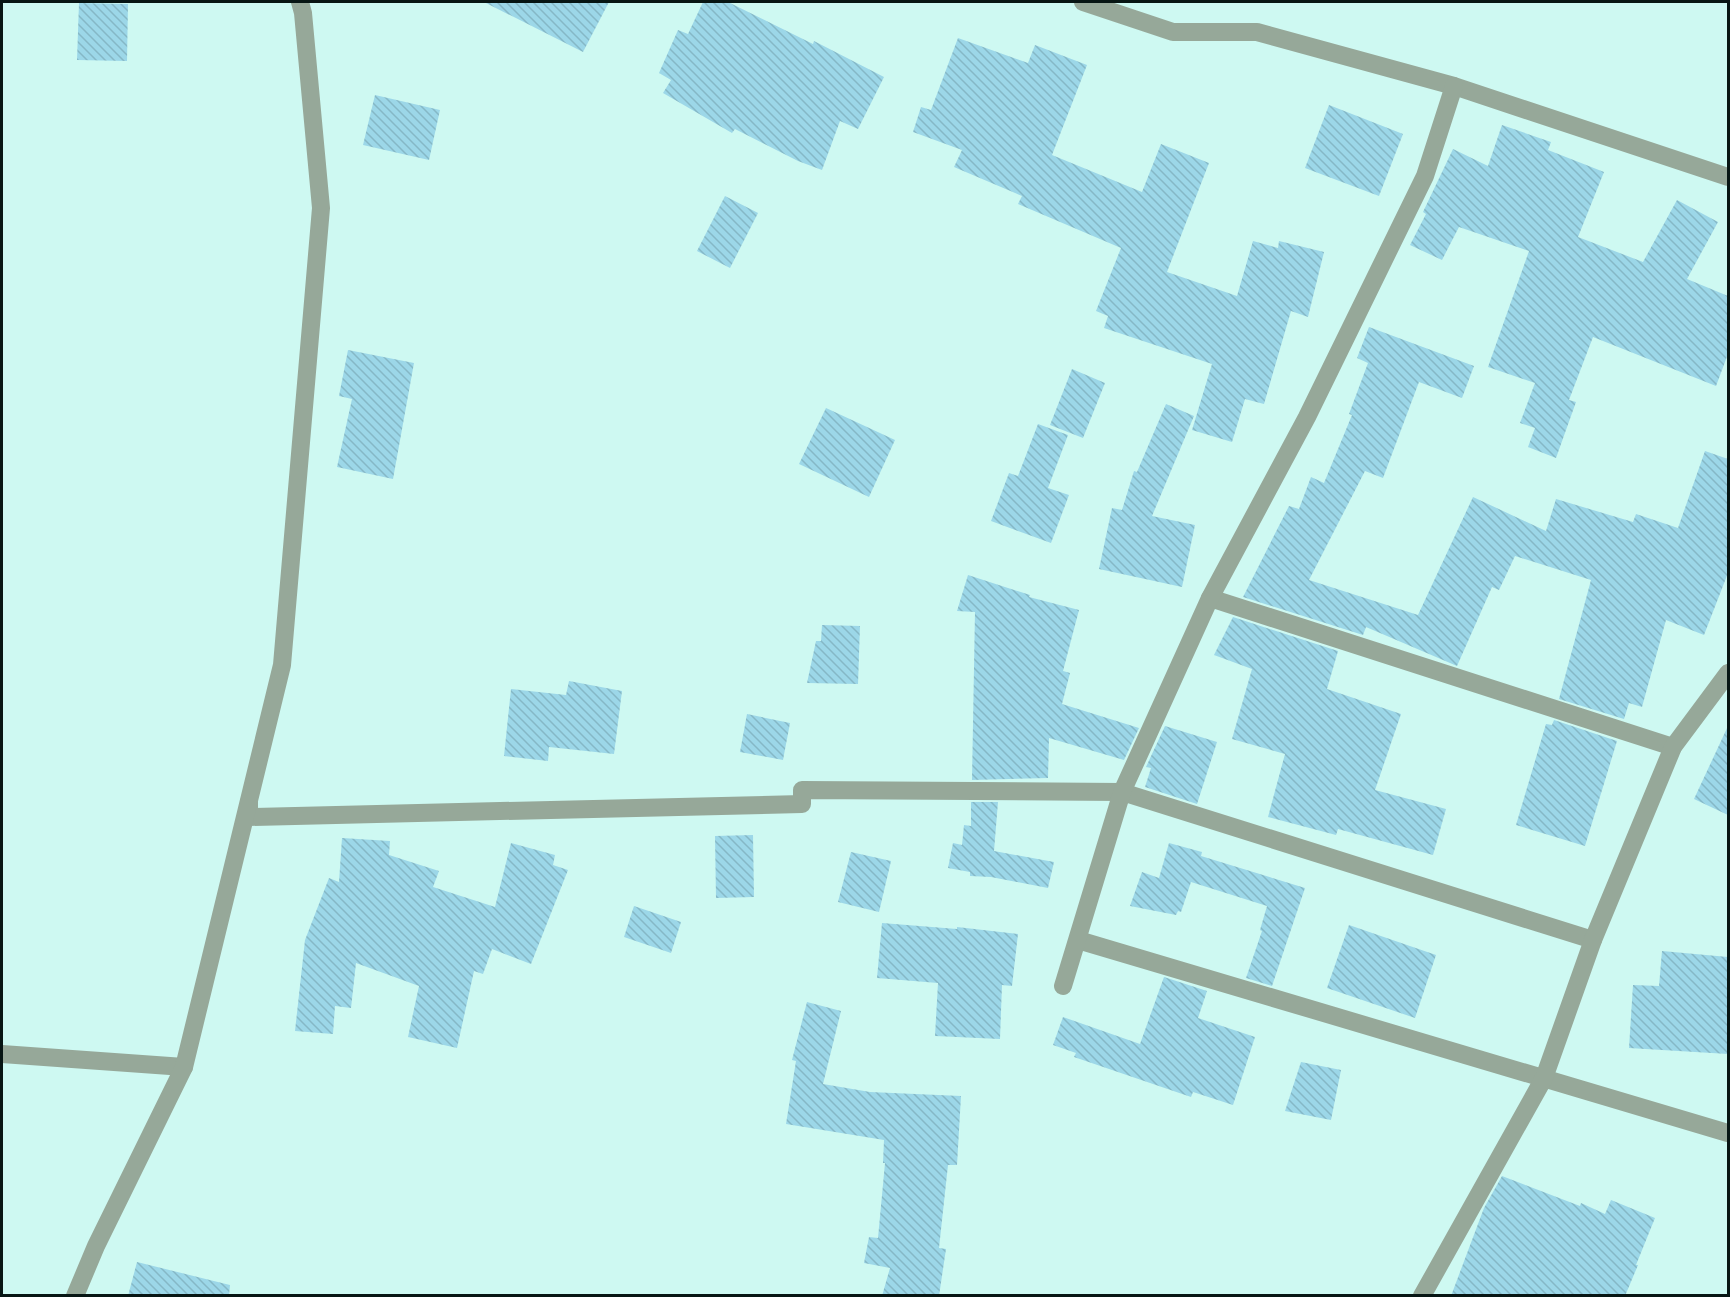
<svg xmlns="http://www.w3.org/2000/svg" width="1730" height="1297" viewBox="0 0 1730 1297" font-family="'Nunito Sans',sans-serif">
	<style>
		.building { fill: url(#building-back-hatch) }
		.lines { fill: none; stroke-linecap: round; stroke-linejoin: round }
		.minor { stroke: #96a899; stroke-width: 18 }
		.tertiary { stroke: #96a899; stroke-width: 18 }
	</style>
	<defs>
		<pattern id="building-back-hatch" width="6" height="6" patternUnits="userSpaceOnUse" patternTransform="scale(1.5)"><rect width="6" height="6" fill="#9cd7e8"/><path d="M-1 5l2 2M0 0l6 6M5-1l2 2" fill="none" stroke="#85b8c6"/></pattern>
	</defs>
	<rect width="100%" height="100%" fill="#cef9f2"/>
	<g class="building">
		<path d="M484,2H609L583,52Z"/>
		<path d="M703,2H728L813,44L814,41L884,77L858,129L840,121L822,170L798,161L735,129L732,133L663,93L671,80L659,73L678,30L688,34Z"/>
		<path d="M79,3L128,4L127,61L77,60Z"/>
		<path d="M958,38L1028,63L1035,45L1087,65L1052,155L1142,192L1161,144L1209,163L1167,272L1237,296L1253,241L1278,248L1279,241L1324,252L1308,317L1291,311L1264,404L1245,399L1232,442L1192,430L1212,364L1104,328L1108,316L1096,311L1121,248L1018,204L1022,196L954,167L962,150L913,132L921,107L931,110Z"/>
		<path d="M375,95L440,110L429,160L363,145Z"/>
		<path d="M1329,105L1403,134L1379,196L1305,168Z"/>
		<path d="M1502,125L1551,142L1548,150L1604,172L1578,237L1643,262L1677,200L1718,222L1687,279L1728,296V354L1716,386L1593,337L1569,400L1576,402L1556,458L1528,447L1535,428L1520,423L1535,383L1488,367L1529,251L1459,227L1442,260L1410,245L1426,214L1423,212L1453,149L1488,166Z"/>
		<path d="M725,196L758,213L730,268L697,251Z"/>
		<path d="M1369,327L1474,366L1462,398L1419,382L1383,478L1365,471L1309,580L1418,615L1473,497L1546,531L1556,499L1633,522L1636,514L1678,528L1705,451L1728,459V573L1704,635L1666,620L1642,707L1629,703L1624,719L1559,699L1591,580L1515,556L1499,590L1492,587L1457,666L1366,627L1363,635L1243,597L1289,506L1299,509L1311,477L1324,483L1352,415L1349,414L1368,363L1357,358Z"/>
		<path d="M348,350L414,363L393,479L337,467L352,399L339,396Z"/>
		<path d="M1072,369L1105,383L1083,438L1050,425Z"/>
		<path d="M1166,404L1194,416L1152,516L1195,525L1182,587L1099,569L1112,508L1122,510L1134,471L1137,472Z"/>
		<path d="M826,408L895,440L869,497L799,464Z"/>
		<path d="M1038,424L1068,435L1048,488L1069,495L1051,543L991,521L1009,473L1018,476Z"/>
		<path d="M968,575L1030,595L1029,597L1079,610L1063,671L1070,673L1062,704L1139,728L1124,760L1049,738L1048,778L972,780L975,612L957,611Z"/>
		<path d="M1233,617L1338,651L1327,689L1401,714L1375,790L1446,809L1433,855L1338,829L1336,835L1268,817L1285,754L1232,739L1252,669L1214,655Z"/>
		<path d="M822,625L860,626L858,684L807,683L816,641H821Z"/>
		<path d="M569,681L622,691L614,754L549,747L548,761L504,756L511,689L566,695Z"/>
		<path d="M747,714L790,723L783,760L740,752Z"/>
		<path d="M1554,720L1617,741L1585,846L1516,825L1546,724L1552,725Z"/>
		<path d="M1165,726L1217,742L1197,804L1145,787L1151,768L1146,767Z"/>
		<path d="M1728,726V815L1694,799Z"/>
		<path d="M971,802H998L994,851L1054,862L1048,888L991,877L970,876V872L948,868L953,843L962,845L964,825L971,826Z"/>
		<path d="M753,835L754,897L716,898L715,836Z"/>
		<path d="M342,838L390,841L389,855L439,871L433,887L495,907L511,843L555,855L553,865L568,870L531,964L492,949L483,974L474,971L457,1048L408,1037L419,986L356,963L351,1008L335,1006L333,1034L295,1031L305,940L329,878L339,882Z"/>
		<path d="M1169,843L1202,852L1201,856L1305,888L1272,986L1246,978L1262,931L1260,930L1267,906L1191,882L1181,912L1178,911L1176,915L1130,906L1142,872L1159,878Z"/>
		<path d="M851,852L891,861L879,912L838,902Z"/>
		<path d="M634,906L681,922L671,953L624,937Z"/>
		<path d="M882,923L957,929V927L1018,934L1012,986L1002,985L1000,1039L935,1036L938,983L877,978Z"/>
		<path d="M1349,925L1436,955L1415,1018L1327,988Z"/>
		<path d="M1662,951L1728,957V1054L1629,1048L1633,985L1659,986Z"/>
		<path d="M1164,977L1207,991L1198,1018L1255,1037L1233,1105L1193,1092L1191,1097L1074,1057L1076,1053L1053,1045L1063,1017L1140,1044Z"/>
		<path d="M807,1002L841,1011L823,1084L870,1092L961,1096L957,1165H948L939,1248L946,1249L939,1296H882L890,1268L864,1263L869,1237L878,1238L885,1163H883L884,1140L786,1124L796,1061L792,1060Z"/>
		<path d="M1301,1062L1341,1070L1331,1120L1285,1111Z"/>
		<path d="M1502,1176L1580,1206L1581,1203L1605,1214L1611,1200L1655,1218L1636,1265H1638L1625,1296H1451L1484,1208Z"/>
		<path d="M137,1262L230,1285L229,1296H128Z"/>
	</g>
	<g class="lines">
		<g class="minor">
			<path d="M1083,2L1173,32H1257L1454,86L1728,177"/>
			<path d="M1210,598L1673,747"/>
			<path d="M249,802V817L802,804V790L1122,792L1593,940"/>
			<path d="M1078,940L1728,1133"/>
			<path d="M1063,986L1122,792L1210,598L1307,417L1425,176L1454,86"/>
			<path d="M2,1054L184,1067"/>
			<path d="M1422,1296L1544,1078L1593,940L1673,747L1728,673"/>
		</g>
		<path class="tertiary" d="M75,1296L96,1246L184,1067L282,665L321,208L303,13L300,2"/>
	</g>
	<rect width="1730" height="1297" fill="none" stroke="#071614" stroke-width="6"/>
</svg>
